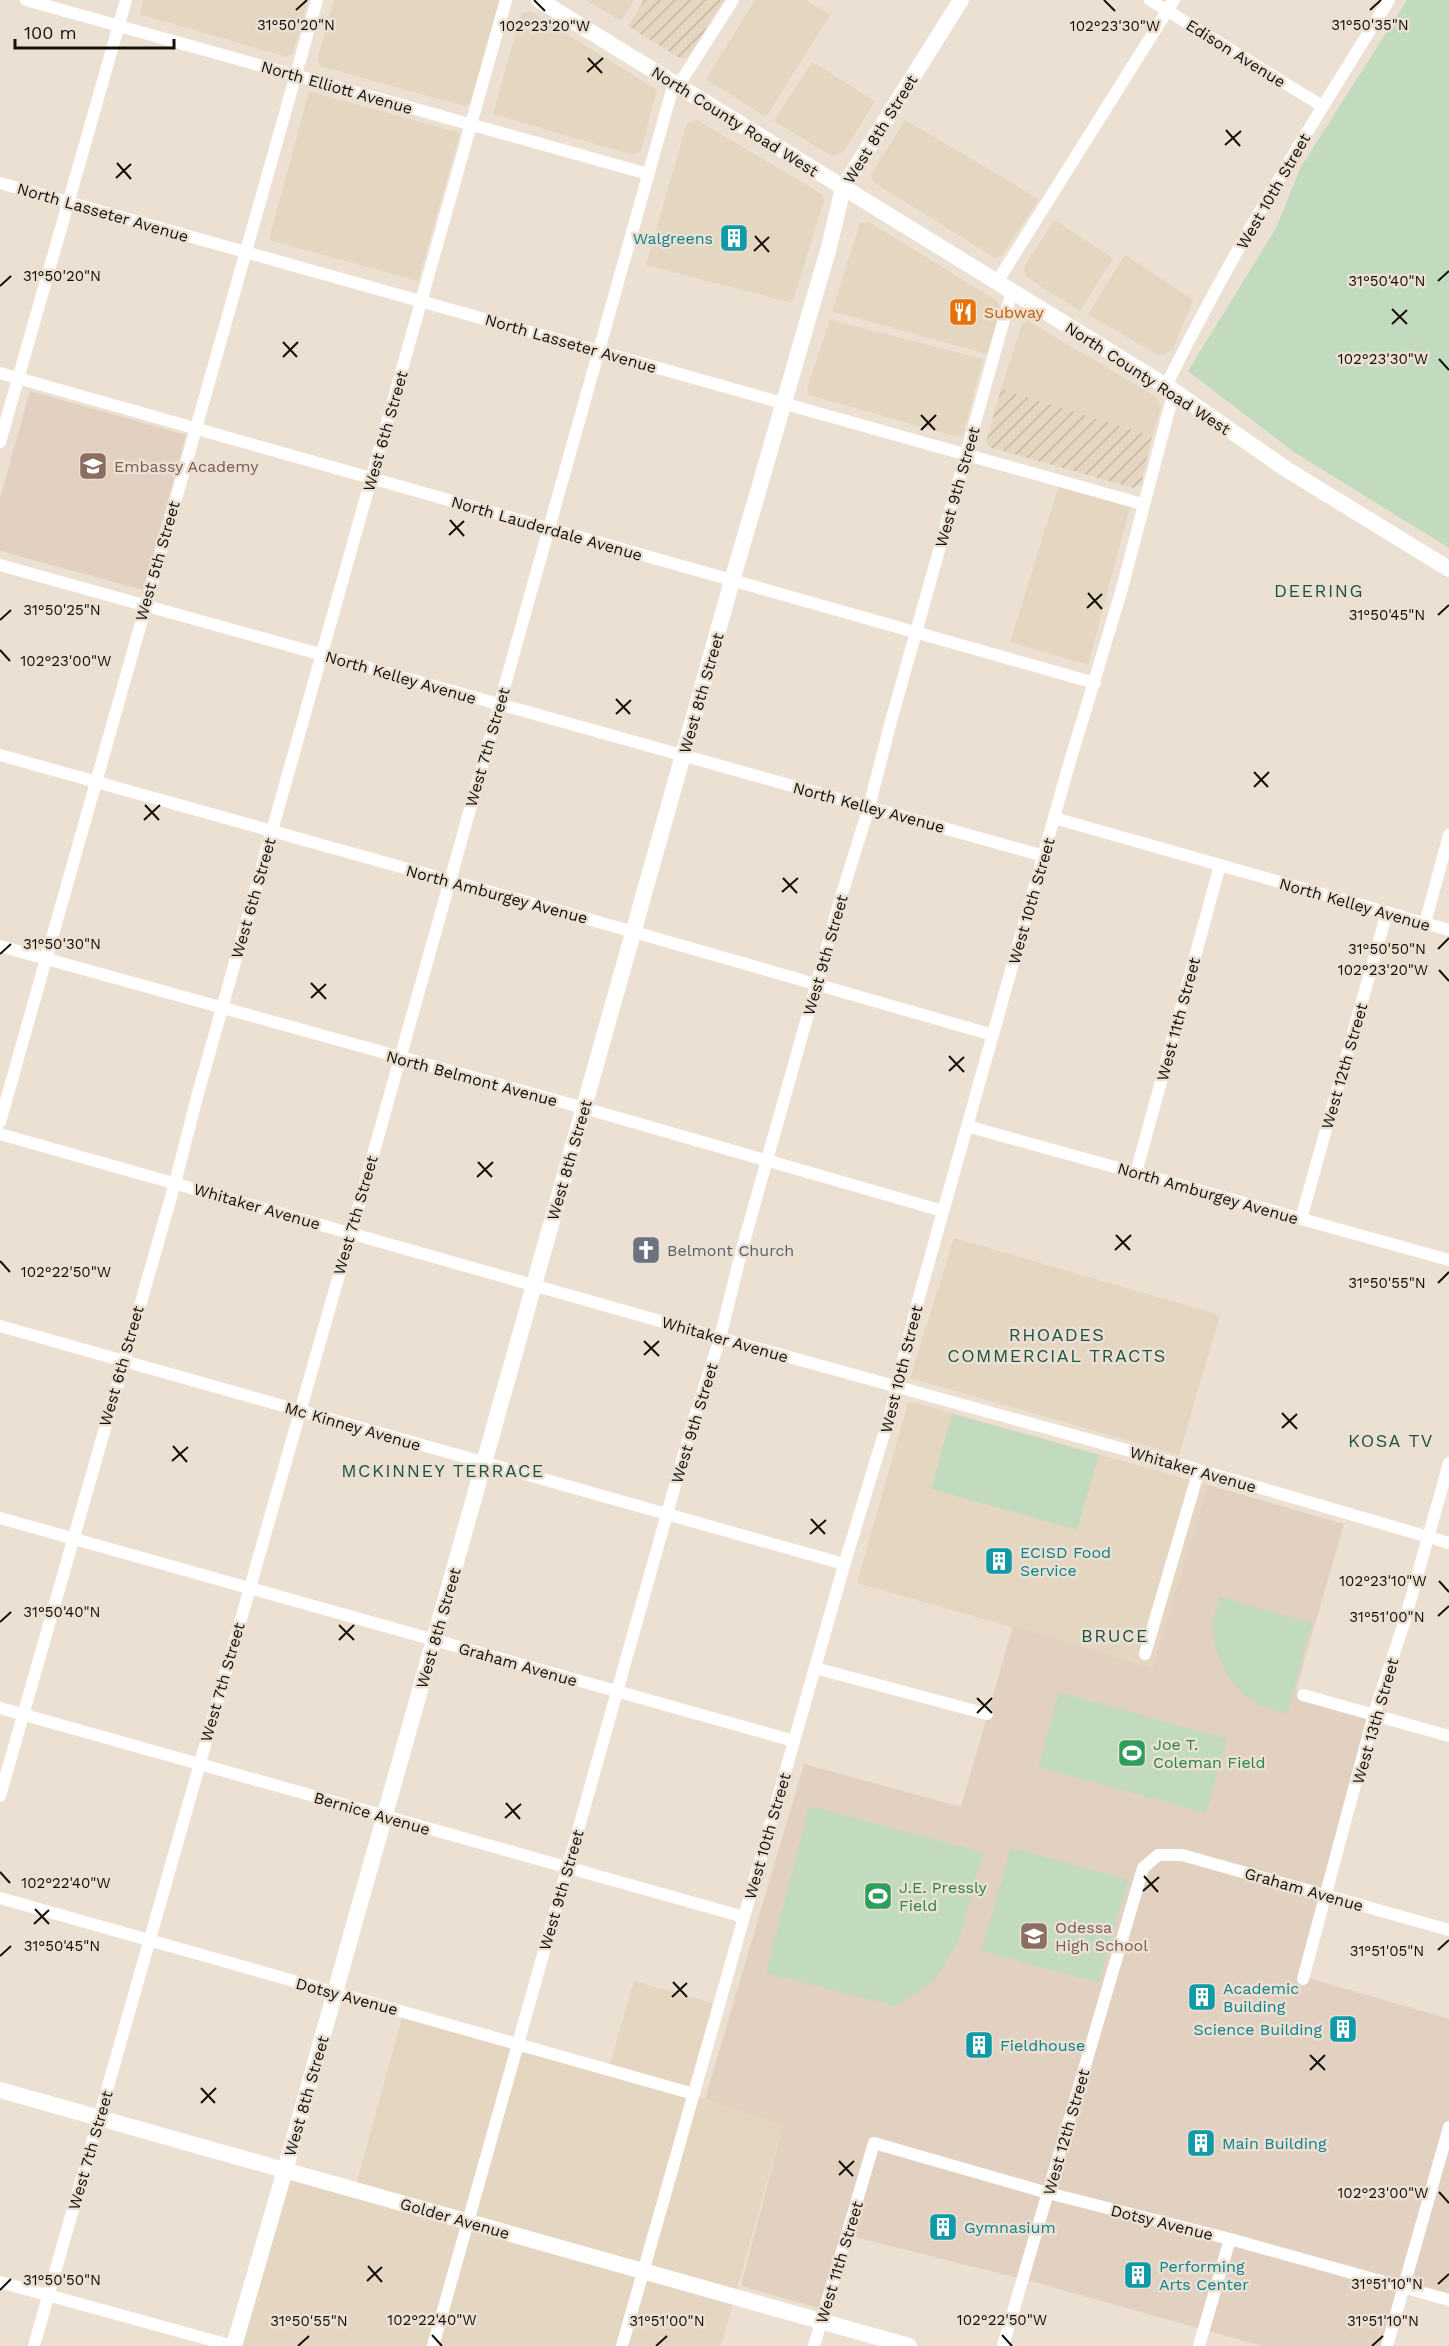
<svg xmlns="http://www.w3.org/2000/svg" width="1449" height="2346" viewBox="0 0 1449 2346" font-family="'Work Sans',sans-serif">
	<style>
		.built { fill: #e5d6c1 }
		.industrial { fill: url(#industrial-furrows) }
		.education { fill: #e2d0c0 }
		.park { fill: #c2dbbe }
		.lines { fill: none; stroke-linecap: round; stroke-linejoin: round }
		.minor { stroke: #fff; stroke-width: 12 }
		.major { stroke: #fff; stroke-width: 16 }
		.ticks { fill: none; stroke: #13100b; stroke-width: 2 }
		.labels { text-anchor: middle; stroke-width: 5; stroke-linejoin: round; paint-order: stroke }
		.street-label { font-size: 16px; fill: #13100b; stroke: #ebe0d2 }
		.culture-label { font-size: 16px; fill: #0d838f; stroke: #ebe0d2; text-anchor: start }
		.food-label { font-size: 16px; fill: #c56008; stroke: #ebe0d2; text-anchor: start }
		.education-label { font-size: 16px; fill: #785e54; stroke: #ebe0d2; text-anchor: start }
		.worship-label { font-size: 16px; fill: #5b616d; stroke: #ebe0d2; text-anchor: start }
		.leisure-label { font-size: 16px; fill: #27864d; stroke: #ebe0d2; text-anchor: start }
		.neighbourhood-label { font-size: 18px; letter-spacing: 1.5px; fill: #1d5247; stroke: #ebe0d2 }
		.ticks-label { font-size: 15px; text-anchor: middle; fill: #13100b; stroke: #ebe0d2; stroke-width: 5; stroke-linejoin: round; paint-order: stroke }
	</style>
	<defs>
		<pattern id="industrial-furrows" width="10" height="10" patternUnits="userSpaceOnUse" patternTransform="scale(1.5)"><rect width="10" height="10" fill="#e5d6c1"/><path d="M-1 1l2-2M0 10L10 0M9 11l2-2" fill="none" stroke="#c4b7a4"/></pattern>
	</defs>
	<rect width="100%" height="100%" fill="#ebe0d2"/>
	<g class="built">
		<path d="M143,0H308L293,53L287,57L142,15L140,10Z"/>
		<path d="M334,0H499L470,103L464,106L320,66L317,61Z"/>
		<path d="M585,0H634L621,21Z"/>
		<path d="M755,0H806L830,15L766,117L706,79Z"/>
		<path d="M530,11L657,90L641,151L633,155L493,114L521,14Z"/>
		<path d="M812,62L875,101L843,152L832,156L774,121Z"/>
		<path d="M309,91L460,133L418,281L269,240Z"/>
		<path d="M697,120L822,194L824,201L792,303L646,265L687,123Z"/>
		<path d="M905,120L1039,199L1002,255L995,258L873,182L871,175Z"/>
		<path d="M1054,220L1113,258L1080,311L1025,276L1024,267Z"/>
		<path d="M869,222L997,301L1001,307L987,354L832,311L860,223Z"/>
		<path d="M1125,255L1193,300L1173,349L1164,355L1156,354L1088,314Z"/>
		<path d="M830,320L983,359L963,435L958,437L809,395L807,389Z"/>
		<path d="M1028,321L1157,397L1161,408L1152,436L1001,389L1022,323Z"/>
		<path d="M1059,485L1130,507L1088,665L1010,642Z"/>
		<path d="M954,1238L1220,1315L1179,1455L910,1378Z"/>
		<path d="M913,1402L1208,1485L1154,1668L857,1583L908,1403Z"/>
		<path d="M634,1981L719,2005L694,2095L784,2121L721,2346H232L282,2169L329,2183L325,2201L330,2183L355,2189L403,2014L608,2071Z"/>
	</g>
	<g class="industrial">
		<path d="M644,0H724L688,57L681,59L628,26Z"/>
		<path d="M1001,389L1152,436L1141,484L1134,488L989,447L986,442Z"/>
	</g>
	<g class="education">
		<path d="M30,391L186,435L143,590L0,551V498Z"/>
		<path d="M1208,1485L1344,1524L1296,1690L1376,1716L1305,1977L1449,2019V2298L1403,2288L1387,2346H1262L1034,2282L847,2235L821,2309L741,2286L783,2125L705,2099L804,1764L961,1807L1013,1626L1153,1668Z"/>
	</g>
	<g class="park">
		<path d="M1407,0H1449V548L1294,452L1188,371L1275,230L1301,167Z"/>
		<path d="M952,1414L1099,1455L1077,1530L931,1489Z"/>
		<path d="M1219,1597L1312,1623L1287,1713C1243,1709 1210,1664 1214,1620C1214,1612 1218,1605 1219,1597Z"/>
		<path d="M1059,1692L1227,1739L1206,1813L1038,1767Z"/>
		<path d="M809,1806L983,1852L959,1940L935,1980L897,2006L766,1973Z"/>
		<path d="M1011,1848L1128,1880L1099,1983L981,1951Z"/>
	</g>
	<g class="lines">
		<g class="minor">
			<path d="M26,0L648,174"/>
			<path d="M1150,0L1322,106"/>
			<path d="M678,86L733,0"/>
			<path d="M0,183L1142,504"/>
			<path d="M997,282L1174,0"/>
			<path d="M0,373L1095,683"/>
			<path d="M1166,386C1231,253 1310,126 1389,0"/>
			<path d="M0,442L126,0"/>
			<path d="M0,565L1044,856"/>
			<path d="M0,755L634,932L993,1035"/>
			<path d="M1054,818L1449,930"/>
			<path d="M1425,923L1449,835"/>
			<path d="M0,946L584,1108L943,1211"/>
			<path d="M0,1122L317,0"/>
			<path d="M967,1126L1449,1260"/>
			<path d="M0,1134L720,1338L1199,1470L1449,1543"/>
			<path d="M1136,1173L1220,865"/>
			<path d="M1301,1219L1387,912"/>
			<path d="M0,1326L844,1564"/>
			<path d="M0,1518L794,1741"/>
			<path d="M1145,1654L1199,1470"/>
			<path d="M815,1668L987,1714"/>
			<path d="M1303,1695L1449,1736"/>
			<path d="M0,1708L744,1917"/>
			<path d="M0,1796L175,1183L197,1097L506,0"/>
			<path d="M0,1898L694,2094"/>
			<path d="M1303,1979L1374,1714L1404,1623L1449,1463"/>
			<path d="M0,2282L233,2346"/>
			<path d="M34,2346L351,1233L674,83"/>
			<path d="M433,2346L692,1425L720,1338L742,1249L841,897L869,807L891,721L1012,291"/>
			<path d="M622,2346L843,1569L890,1414L919,1297L1068,768L1121,592L1174,391"/>
			<path d="M814,2346L874,2143L1048,2193L1230,2239L1449,2300"/>
			<path d="M1003,2346L1143,1868L1158,1855H1182L1449,1930"/>
			<path d="M1199,2346L1230,2239"/>
			<path d="M1387,2346L1449,2127"/>
		</g>
		<g class="major">
			<path d="M539,0L1174,391L1286,469L1449,569"/>
			<path d="M0,2090L909,2346"/>
			<path d="M234,2346L285,2170L732,581L829,247L843,188L961,0"/>
		</g>
	</g>
	<path class="ticks" d="M534,0L545,11M1104,0L1115,11M296,10L307,0M1370,10L1381,0M588,58L602,73M587,72L603,58M1226,130L1240,146M1225,145L1241,131M117,163L131,179M116,178L131,164M755,236L769,252M754,251L769,237M1438,281L1449,271M0,286L11,276M1392,309L1407,324M1392,324L1407,310M283,342L297,357M283,357L298,342M1439,359L1449,370M921,415L935,430M921,430L936,415M450,520L464,536M449,535L464,521M1088,593L1102,609M1087,608L1102,594M1438,615L1449,605M0,620L11,610M0,650L10,661M616,699L630,714M616,714L631,700M1254,772L1268,787M1254,787L1269,772M145,805L159,820M144,820L160,805M783,878L797,893M782,892L798,878M1438,949L1449,938M0,954L11,944M1439,970L1449,981M311,983L326,999M311,998L326,984M949,1056L964,1072M949,1071L964,1057M478,1162L492,1177M477,1177L493,1162M1116,1235L1130,1250M1115,1250L1131,1235M0,1261L10,1272M1438,1283L1449,1272M644,1341L659,1356M644,1355L659,1341M1282,1413L1297,1429M1282,1428L1297,1414M173,1446L187,1462M172,1461L188,1447M811,1519L825,1534M810,1534L826,1520M1439,1581L1449,1592M1438,1616L1449,1606M0,1622L11,1612M339,1625L354,1640M339,1640L354,1625M977,1698L992,1713M977,1713L992,1698M506,1803L520,1819M505,1818L521,1804M0,1872L10,1883M1144,1876L1158,1892M1143,1891L1159,1877M35,1909L49,1924M34,1924L49,1910M1438,1950L1449,1940M0,1956L11,1946M673,1982L687,1997M672,1997L687,1983M1310,2055L1325,2070M1310,2070L1325,2055M201,2088L215,2103M201,2103L216,2088M839,2161L853,2176M839,2175L854,2161M1439,2192L1449,2203M368,2266L382,2282M367,2281L382,2267M1438,2284L1449,2274M0,2290L11,2279M432,2335L442,2346M1002,2335L1012,2346M298,2346L309,2336M656,2346L667,2336M1372,2346L1383,2336"/>
	<defs>
		<g id="building-square" transform="scale(1.5)"><rect x="-9" y="-9" width="18" height="18" rx="4" fill="#0f9aa8" stroke="#ebe0d2"/><path d="M-4-6H4V6H1V3H-1V6H-4ZM-2.5-4.3h1.7v1.8h-1.7ZM.8-4.3h1.7v1.8H.8ZM-2.5-1h1.7V.8h-1.7ZM.8-1h1.7V.8H.8Z" fill="#fff"/></g>
		<g id="restaurant-square" transform="scale(1.5)"><rect x="-9" y="-9" width="18" height="18" rx="4" fill="#e8710a" stroke="#ebe0d2"/><path d="M-5-6h1v4h1v-4h1v4h1v-4h1v5L-1.5 .5V6h-2V.5L-5-1ZM5-6V6H3V1.5H1.5Q1.5-4 5-6Z" fill="#fff"/></g>
		<g id="school-square" transform="scale(1.5)"><rect x="-9" y="-9" width="18" height="18" rx="4" fill="#8d6e63" stroke="#ebe0d2"/><path d="M0-5L7-2L0 1L-7-2ZM-4 1L0 2.5L4 1V4Q0 6-4 4Z" fill="#fff"/></g>
		<g id="church-square" transform="scale(1.5)"><rect x="-9" y="-9" width="18" height="18" rx="4" fill="#6b7280" stroke="#ebe0d2"/><path d="M-1.2-6h2.4v3.5h3.3v2.4h-3.3V6h-2.4V-.1h-3.3v-2.4h3.3Z" fill="#fff"/></g>
		<g id="stadium-square" transform="scale(1.5)"><rect x="-9" y="-9" width="18" height="18" rx="4" fill="#2e9e5b" stroke="#ebe0d2"/><path d="M0-5a6.5 5 0 1 0 0 10a6.5 5 0 1 0 0-10ZM-3.5-1.8h7v3.6h-7Z" fill="#fff"/></g>
	</defs>
	<g fill-rule="evenodd">
		<use href="#building-square" x="734" y="238"/>
		<use href="#restaurant-square" x="963" y="312"/>
		<use href="#school-square" x="93" y="466"/>
		<use href="#church-square" x="646" y="1250"/>
		<use href="#building-square" x="999" y="1561"/>
		<use href="#stadium-square" x="1132" y="1753"/>
		<use href="#stadium-square" x="878" y="1896"/>
		<use href="#school-square" x="1034" y="1936"/>
		<use href="#building-square" x="1202" y="1997"/>
		<use href="#building-square" x="1343" y="2029"/>
		<use href="#building-square" x="979" y="2045"/>
		<use href="#building-square" x="1201" y="2143"/>
		<use href="#building-square" x="943" y="2227"/>
		<use href="#building-square" x="1138" y="2275"/>
	</g>
	<g class="labels">
		<g class="street-label">
			<text transform="translate(1236 53) rotate(32)" y="6">Edison Avenue</text>
			<text transform="translate(337 87) rotate(16)" y="6">North Elliott Avenue</text>
			<text transform="translate(735 121) rotate(32)" y="6">North County Road West</text>
			<text transform="translate(880 129) rotate(-58)" y="6">West 8th Street</text>
			<text transform="translate(1273 191) rotate(-60)" y="6">West 10th Street</text>
			<text transform="translate(103 212) rotate(16)" y="6">North Lasseter Avenue</text>
			<text transform="translate(571 343) rotate(16)" y="6">North Lasseter Avenue</text>
			<text transform="translate(1148 378) rotate(33)" y="6">North County Road West</text>
			<text transform="translate(385 431) rotate(-74)" y="6">West 6th Street</text>
			<text transform="translate(957 487) rotate(-74)" y="6">West 9th Street</text>
			<text transform="translate(547 528) rotate(16)" y="6">North Lauderdale Avenue</text>
			<text transform="translate(157 561) rotate(-74)" y="6">West 5th Street</text>
			<text transform="translate(401 677) rotate(16)" y="6">North Kelley Avenue</text>
			<text transform="translate(701 693) rotate(-74)" y="6">West 8th Street</text>
			<text transform="translate(487 747) rotate(-74)" y="6">West 7th Street</text>
			<text transform="translate(869 807) rotate(15)" y="6">North Kelley Avenue</text>
			<text transform="translate(497 894) rotate(15)" y="6">North Amburgey Avenue</text>
			<text transform="translate(253 898) rotate(-74)" y="6">West 6th Street</text>
			<text transform="translate(1031 901) rotate(-74)" y="6">West 10th Street</text>
			<text transform="translate(1355 904) rotate(16)" y="6">North Kelley Avenue</text>
			<text transform="translate(825 955) rotate(-74)" y="6">West 9th Street</text>
			<text transform="translate(1178 1019) rotate(-75)" y="6">West 11th Street</text>
			<text transform="translate(1344 1066) rotate(-74)" y="6">West 12th Street</text>
			<text transform="translate(472 1078) rotate(15)" y="6">North Belmont Avenue</text>
			<text transform="translate(569 1160) rotate(-74)" y="6">West 8th Street</text>
			<text transform="translate(1208 1193) rotate(16)" y="6">North Amburgey Avenue</text>
			<text transform="translate(257 1206) rotate(16)" y="6">Whitaker Avenue</text>
			<text transform="translate(355 1215) rotate(-74)" y="6">West 7th Street</text>
			<text transform="translate(725 1339) rotate(16)" y="6">Whitaker Avenue</text>
			<text transform="translate(121 1366) rotate(-74)" y="6">West 6th Street</text>
			<text transform="translate(901 1369) rotate(-76)" y="6">West 10th Street</text>
			<text transform="translate(694 1423) rotate(-73)" y="6">West 9th Street</text>
			<text transform="translate(353 1426) rotate(16)" y="6">Mc Kinney Avenue</text>
			<text transform="translate(1193 1469) rotate(16)" y="6">Whitaker Avenue</text>
			<text transform="translate(438 1628) rotate(-74)" y="6">West 8th Street</text>
			<text transform="translate(518 1664) rotate(16)" y="6">Graham Avenue</text>
			<text transform="translate(222 1682) rotate(-74)" y="6">West 7th Street</text>
			<text transform="translate(1375 1721) rotate(-74)" y="6">West 13th Street</text>
			<text transform="translate(372 1813) rotate(16)" y="6">Bernice Avenue</text>
			<text transform="translate(767 1836) rotate(-74)" y="6">West 10th Street</text>
			<text transform="translate(1304 1889) rotate(16)" y="6">Graham Avenue</text>
			<text transform="translate(561 1890) rotate(-74)" y="6">West 9th Street</text>
			<text transform="translate(347 1996) rotate(15)" y="6">Dotsy Avenue</text>
			<text transform="translate(306 2096) rotate(-74)" y="6">West 8th Street</text>
			<text transform="translate(1066 2132) rotate(-74)" y="6">West 12th Street</text>
			<text transform="translate(90 2150) rotate(-74)" y="6">West 7th Street</text>
			<text transform="translate(455 2218) rotate(16)" y="6">Golder Avenue</text>
			<text transform="translate(1162 2222) rotate(14)" y="6">Dotsy Avenue</text>
			<text transform="translate(839 2262) rotate(-73)" y="6">West 11th Street</text>
		</g>
		<g class="culture-label">
			<text x="713" y="244" text-anchor="end">Walgreens</text>
			<text x="1020" y="1558">ECISD Food<tspan x="1020" dy="18">Service</tspan></text>
			<text x="1223" y="1994">Academic<tspan x="1223" dy="18">Building</tspan></text>
			<text x="1322" y="2035" text-anchor="end">Science Building</text>
			<text x="1000" y="2051">Fieldhouse</text>
			<text x="1222" y="2149">Main Building</text>
			<text x="964" y="2233">Gymnasium</text>
			<text x="1159" y="2272">Performing<tspan x="1159" dy="18">Arts Center</tspan></text>
		</g>
		<g class="food-label">
			<text x="984" y="318">Subway</text>
		</g>
		<g class="education-label">
			<text x="114" y="472">Embassy Academy</text>
			<text x="1055" y="1933">Odessa<tspan x="1055" dy="18">High School</tspan></text>
		</g>
		<g class="worship-label">
			<text x="667" y="1256">Belmont Church</text>
		</g>
		<g class="leisure-label">
			<text x="1153" y="1750">Joe T.<tspan x="1153" dy="18">Coleman Field</tspan></text>
			<text x="899" y="1893">J.E. Pressly<tspan x="899" dy="18">Field</tspan></text>
		</g>
		<g class="neighbourhood-label">
			<text x="1319" y="597">DEERING</text>
			<text x="1057" y="1341">RHOADES<tspan x="1057" dy="21">COMMERCIAL TRACTS</tspan></text>
			<text x="1391" y="1447">KOSA TV</text>
			<text x="443" y="1477">MCKINNEY TERRACE</text>
			<text x="1115" y="1642">BRUCE</text>
		</g>
	</g>
	<g class="ticks-label">
		<text x="296" y="30">31°50'20"N</text>
		<text x="1370" y="30">31°50'35"N</text>
		<text x="545" y="31">102°23'20"W</text>
		<text x="1115" y="31">102°23'30"W</text>
		<text x="62" y="281">31°50'20"N</text>
		<text x="1387" y="286">31°50'40"N</text>
		<text x="1383" y="364">102°23'30"W</text>
		<text x="62" y="615">31°50'25"N</text>
		<text x="1387" y="620">31°50'45"N</text>
		<text x="66" y="666">102°23'00"W</text>
		<text x="62" y="949">31°50'30"N</text>
		<text x="1387" y="954">31°50'50"N</text>
		<text x="1383" y="975">102°23'20"W</text>
		<text x="66" y="1277">102°22'50"W</text>
		<text x="1387" y="1288">31°50'55"N</text>
		<text x="1383" y="1586">102°23'10"W</text>
		<text x="62" y="1617">31°50'40"N</text>
		<text x="1387" y="1622">31°51'00"N</text>
		<text x="66" y="1888">102°22'40"W</text>
		<text x="62" y="1951">31°50'45"N</text>
		<text x="1387" y="1956">31°51'05"N</text>
		<text x="1383" y="2198">102°23'00"W</text>
		<text x="62" y="2285">31°50'50"N</text>
		<text x="1387" y="2289">31°51'10"N</text>
		<text x="432" y="2325">102°22'40"W</text>
		<text x="1002" y="2325">102°22'50"W</text>
		<text x="309" y="2326">31°50'55"N</text>
		<text x="667" y="2326">31°51'00"N</text>
		<text x="1383" y="2326">31°51'10"N</text>
	</g>
	<path d="M15 39v9h159v-9" fill="none" stroke="#13100b" stroke-width="3"/>
	<text x="24" y="39" font-size="18" fill="#13100b" stroke="#ebe0d2" stroke-width="4.5" paint-order="stroke">100 m</text>
</svg>
